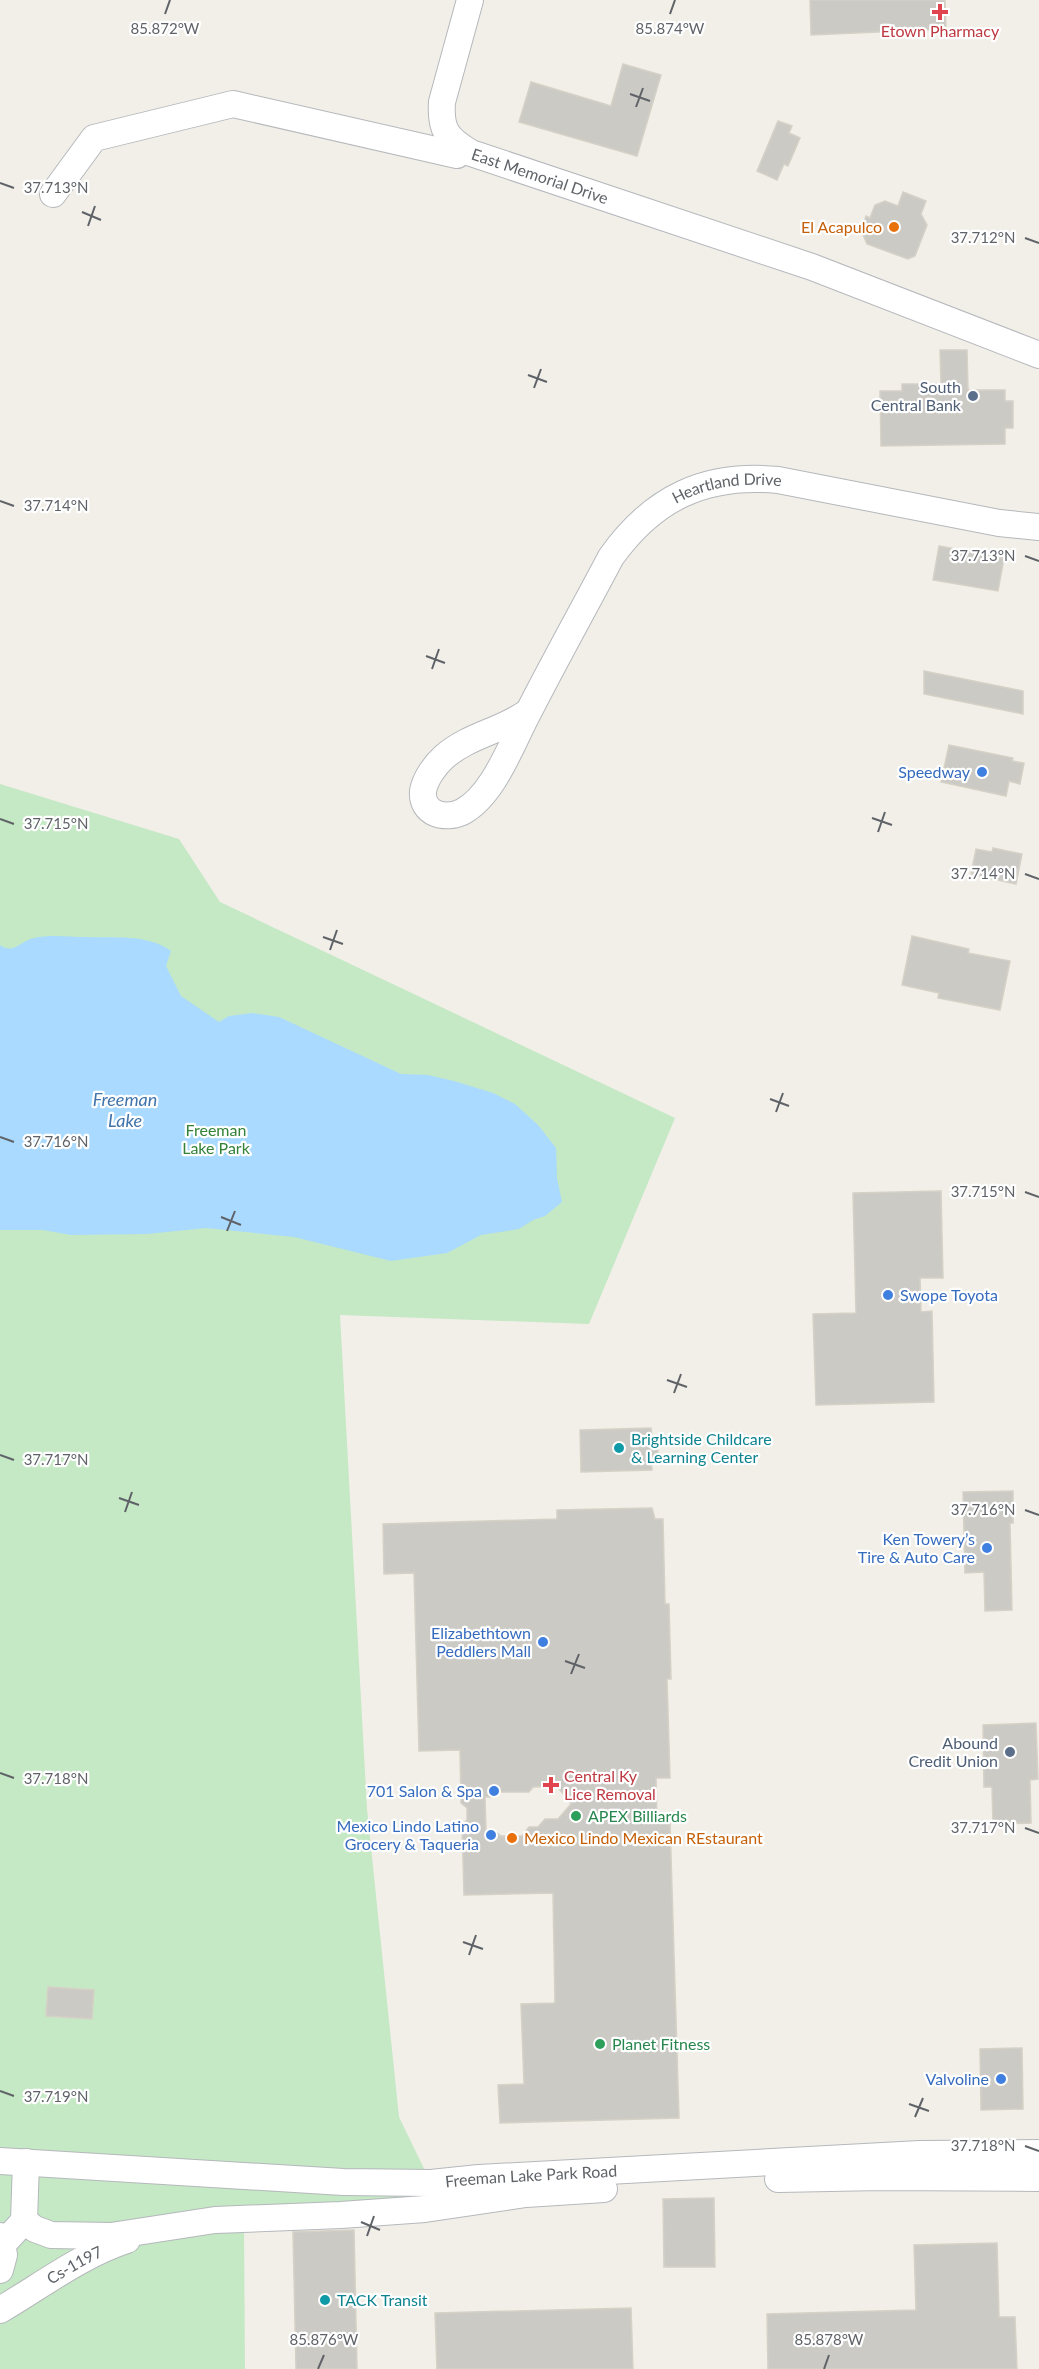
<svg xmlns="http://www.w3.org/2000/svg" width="1039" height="2369" viewBox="0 0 1039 2369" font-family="Lato,sans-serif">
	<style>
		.green { fill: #c5e8c5 }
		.water { fill: #aadaff }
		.building { fill: #cccac5; stroke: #d6d1c6; stroke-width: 1.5; fill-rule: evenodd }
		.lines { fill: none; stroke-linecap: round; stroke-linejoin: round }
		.minor-casing { stroke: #b5b8bc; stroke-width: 28 }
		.minor { stroke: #fff; stroke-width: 26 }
		.ticks { fill: none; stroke: #5f6368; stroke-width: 2 }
		.health-dot { fill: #e0444e; stroke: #fff; stroke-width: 2 }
		.food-dot { fill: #e8710a; stroke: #fff; stroke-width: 2 }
		.service-dot { fill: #5c6f8a; stroke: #fff; stroke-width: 2 }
		.shop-dot { fill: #3f7fe0; stroke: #fff; stroke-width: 2 }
		.culture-dot { fill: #0f9aa8; stroke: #fff; stroke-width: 2 }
		.leisure-dot { fill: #2e9e5b; stroke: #fff; stroke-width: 2 }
		.labels { text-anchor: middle; stroke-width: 4.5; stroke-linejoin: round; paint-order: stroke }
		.health-label { font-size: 16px; fill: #be3a42; stroke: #fff }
		.street-label { font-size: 16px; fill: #5f6368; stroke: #fff }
		.food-label { font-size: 16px; fill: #c56008; stroke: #fff; text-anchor: end }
		.service-label { font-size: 16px; fill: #4e5e75; stroke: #fff; text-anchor: end }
		.shop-label { font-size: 16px; fill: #366cbe; stroke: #fff; text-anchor: end }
		.park-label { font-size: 16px; fill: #348238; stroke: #fff }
		.culture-label { font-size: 16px; fill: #0d838f; stroke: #fff; text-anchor: start }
		.leisure-label { font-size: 16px; fill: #27864d; stroke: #fff; text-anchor: start }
		.water-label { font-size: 18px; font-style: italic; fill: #4174aa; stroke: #fff }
		.ticks-label { font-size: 15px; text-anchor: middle; fill: #5f6368; stroke: #fff; stroke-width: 4.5; stroke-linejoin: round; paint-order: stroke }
	</style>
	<rect width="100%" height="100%" fill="#f1efe8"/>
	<path class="green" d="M0,784L179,839L220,902L675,1118L589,1324L340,1315L367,1809L399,2117L431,2183L425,2209L244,2232L245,2369H0Z"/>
	<path class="water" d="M86,937C112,938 149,934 171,951L166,966L181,996L219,1022L229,1016L253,1013L279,1017L401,1074L428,1075L454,1081L493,1093L515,1104L538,1125L556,1148L557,1178L562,1202L545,1216L533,1220L519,1229L481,1235L447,1253L391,1261L294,1237L206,1228L147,1234L71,1235L43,1230H0V945C13,955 21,941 34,938C50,934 70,937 86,937Z"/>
	<g class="building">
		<path d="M810,0H945L946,29L811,35Z"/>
		<path d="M623,64L661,75L637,156L519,122L531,82L611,106Z"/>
		<path d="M778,121L792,126L789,133L800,138L788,166L784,164L777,180L757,171Z"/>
		<path d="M903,192L926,201L921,214L927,225L915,256L908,259L867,244L861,230L866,216L870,218L875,205L885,201L898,206Z"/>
		<path d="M940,350H967L968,390H1005V401H1013V428H1005V444L881,446L880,391H902V384H941Z"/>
		<path d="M939,546L1004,558L998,591L933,580Z"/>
		<path d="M924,671L1023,691V714L924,694Z"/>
		<path d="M949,745L1013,758L1012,761L1024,763L1020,784L1009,781L1006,796L941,782Z"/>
		<path d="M993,848L1022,854L1016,884L971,874L976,849L992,852Z"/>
		<path d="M912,936L969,949L968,953L1010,961L1000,1010L938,998L939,993L902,985Z"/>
		<path d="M941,1191L943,1278H920L921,1312L932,1311L934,1402L816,1405L813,1314L856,1313L853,1193Z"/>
		<path d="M651,1428L652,1439L658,1438V1458H651L652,1470L581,1472L580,1430Z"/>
		<path d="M1013,1491V1523H1010L1012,1610L985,1611L984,1572L965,1573L963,1492Z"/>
		<path d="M652,1508L655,1519H663L665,1604H669L671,1679H667L670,1778H656L657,1823H670L679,2118L500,2123L498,2085L524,2084L521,2004L555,2003L553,1893L464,1895L462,1824L467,1820V1808L461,1803L460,1750L419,1751L414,1573L384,1574L383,1524L557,1519V1510ZM557,1786L571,1804L558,1819H545L538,1827H529L522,1836H501L496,1832H486L485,1797H496L500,1792H529L533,1787Z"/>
		<path d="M1036,1723L1038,1779L1030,1780L1031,1823L993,1824L992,1787H984L983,1725Z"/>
		<path d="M48,1987L94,1990L92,2019L46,2016Z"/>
		<path d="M1022,2048L1023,2109L981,2110L980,2049Z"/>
		<path d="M714,2198L715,2267H664L663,2199Z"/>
		<path d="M354,2230L357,2369H296L293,2232Z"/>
		<path d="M997,2243L999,2317H1015L1017,2369H768L767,2314L916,2310L914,2245Z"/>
		<path d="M631,2308L633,2369H437L435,2313Z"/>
	</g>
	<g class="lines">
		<g class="minor-casing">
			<g id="minor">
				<path id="s1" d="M470,0L442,102C440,130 447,139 471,153L812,267L1039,355"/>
				<path d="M53,194L94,138L233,104L457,155L464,149"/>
				<path id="s2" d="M528,712C502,731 469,735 444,757C435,765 425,779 423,791C421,814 445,820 462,812C493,796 511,745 527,715C554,662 583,610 611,557C653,498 705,473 778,480L999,523L1039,527"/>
				<path id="s3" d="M0,2161L343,2182L431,2183L479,2178L920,2154L1039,2153"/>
				<path d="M778,2179L881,2177L1039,2178"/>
				<path d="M24,2221L35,2229L51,2235L111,2236L215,2220L341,2215L425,2209L526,2194L604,2189"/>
				<path d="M0,2236L4,2255L0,2270"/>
				<path d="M3,2244L24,2221L26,2162"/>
				<path id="s4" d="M0,2310C41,2286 81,2255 127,2240"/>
			</g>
		</g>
		<use href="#minor" class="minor"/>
	</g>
	<path class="ticks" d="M165,14L170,0M670,14L675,0M630,94L650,101M636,107L643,88M0,183L14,188M82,212L101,220M88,226L95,206M1025,238L1039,243M528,375L547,382M534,388L541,369M0,501L14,506M1025,556L1039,561M426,656L445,663M432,669L439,649M872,818L892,825M0,819L14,824M878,832L885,812M1025,874L1039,879M323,937L343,944M330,950L337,930M770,1099L789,1106M776,1112L783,1093M0,1137L14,1142M1025,1192L1039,1197M221,1217L241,1225M227,1231L235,1211M667,1380L687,1387M674,1393L681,1374M0,1455L14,1460M119,1498L139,1505M1025,1510L1039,1515M125,1512L132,1492M565,1661L585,1668M571,1674L579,1654M0,1773L14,1778M1025,1828L1039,1833M463,1942L483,1949M469,1955L476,1935M0,2091L14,2096M909,2104L929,2111M915,2117L923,2098M1025,2146L1039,2151M361,2222L380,2230M367,2236L374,2216M318,2369L324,2355M824,2369L829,2355"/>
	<g class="health-dot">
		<path d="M937 3h6v6h6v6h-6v6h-6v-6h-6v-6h6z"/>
		<path d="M548 1776h6v6h6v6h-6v6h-6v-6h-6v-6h6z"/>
	</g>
	<g class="food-dot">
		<circle cx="894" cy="227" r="6"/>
		<circle cx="512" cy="1838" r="6"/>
	</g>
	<g class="service-dot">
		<circle cx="973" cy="396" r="6"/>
		<circle cx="1010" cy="1752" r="6"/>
	</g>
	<g class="shop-dot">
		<circle cx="982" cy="772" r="6"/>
		<circle cx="888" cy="1295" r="6"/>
		<circle cx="987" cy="1548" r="6"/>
		<circle cx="543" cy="1642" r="6"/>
		<circle cx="494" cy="1791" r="6"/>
		<circle cx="491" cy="1835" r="6"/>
		<circle cx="1001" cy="2079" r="6"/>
	</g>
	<g class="culture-dot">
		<circle cx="619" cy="1448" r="6"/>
		<circle cx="325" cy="2300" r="6"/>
	</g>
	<g class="leisure-dot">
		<circle cx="576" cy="1816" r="6"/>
		<circle cx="600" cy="2044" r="6"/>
	</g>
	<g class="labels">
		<g class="health-label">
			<text x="940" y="37">Etown Pharmacy</text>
			<text x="564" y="1782" text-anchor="start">Central Ky<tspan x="564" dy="18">Lice Removal</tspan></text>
		</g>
		<g class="street-label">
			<text dy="6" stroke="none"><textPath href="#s1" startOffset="242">East Memorial Drive</textPath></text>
			<text dy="6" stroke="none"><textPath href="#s2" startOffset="630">Heartland Drive</textPath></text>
			<text dy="6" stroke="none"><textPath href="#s3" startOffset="532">Freeman Lake Park Road</textPath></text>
			<text dy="6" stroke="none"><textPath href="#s4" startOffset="87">Cs-1197</textPath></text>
		</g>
		<g class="food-label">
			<text x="882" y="233">El Acapulco</text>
			<text x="524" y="1844" text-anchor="start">Mexico Lindo Mexican REstaurant</text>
		</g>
		<g class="service-label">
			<text x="961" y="393">South<tspan x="961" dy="18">Central Bank</tspan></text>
			<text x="998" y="1749">Abound<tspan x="998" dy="18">Credit Union</tspan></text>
		</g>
		<g class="shop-label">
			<text x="970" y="778">Speedway</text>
			<text x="900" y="1301" text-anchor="start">Swope Toyota</text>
			<text x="975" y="1545">Ken Towery’s<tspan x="975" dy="18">Tire &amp; Auto Care</tspan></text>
			<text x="531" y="1639">Elizabethtown<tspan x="531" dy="18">Peddlers Mall</tspan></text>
			<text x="482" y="1797">701 Salon &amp; Spa</text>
			<text x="479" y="1832">Mexico Lindo Latino<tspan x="479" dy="18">Grocery &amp; Taqueria</tspan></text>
			<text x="989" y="2085">Valvoline</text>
		</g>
		<g class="park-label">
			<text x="216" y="1136">Freeman<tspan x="216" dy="18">Lake Park</tspan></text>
		</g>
		<g class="culture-label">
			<text x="631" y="1445">Brightside Childcare<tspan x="631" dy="18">&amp; Learning Center</tspan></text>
			<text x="337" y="2306">TACK Transit</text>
		</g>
		<g class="leisure-label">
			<text x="588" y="1822">APEX Billiards</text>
			<text x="612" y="2050">Planet Fitness</text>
		</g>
		<g class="water-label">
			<text x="125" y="1106">Freeman<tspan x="125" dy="21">Lake</tspan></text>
		</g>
	</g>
	<g class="ticks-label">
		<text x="165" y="34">85.872°W</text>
		<text x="670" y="34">85.874°W</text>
		<text x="56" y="193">37.713°N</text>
		<text x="983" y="243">37.712°N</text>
		<text x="56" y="511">37.714°N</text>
		<text x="983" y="561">37.713°N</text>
		<text x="56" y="829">37.715°N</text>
		<text x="983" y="879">37.714°N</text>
		<text x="56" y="1147">37.716°N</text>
		<text x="983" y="1197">37.715°N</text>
		<text x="56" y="1465">37.717°N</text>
		<text x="983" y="1515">37.716°N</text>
		<text x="56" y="1784">37.718°N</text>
		<text x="983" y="1833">37.717°N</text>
		<text x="56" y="2102">37.719°N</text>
		<text x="983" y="2151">37.718°N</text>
		<text x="324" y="2345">85.876°W</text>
		<text x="829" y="2345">85.878°W</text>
	</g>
</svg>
